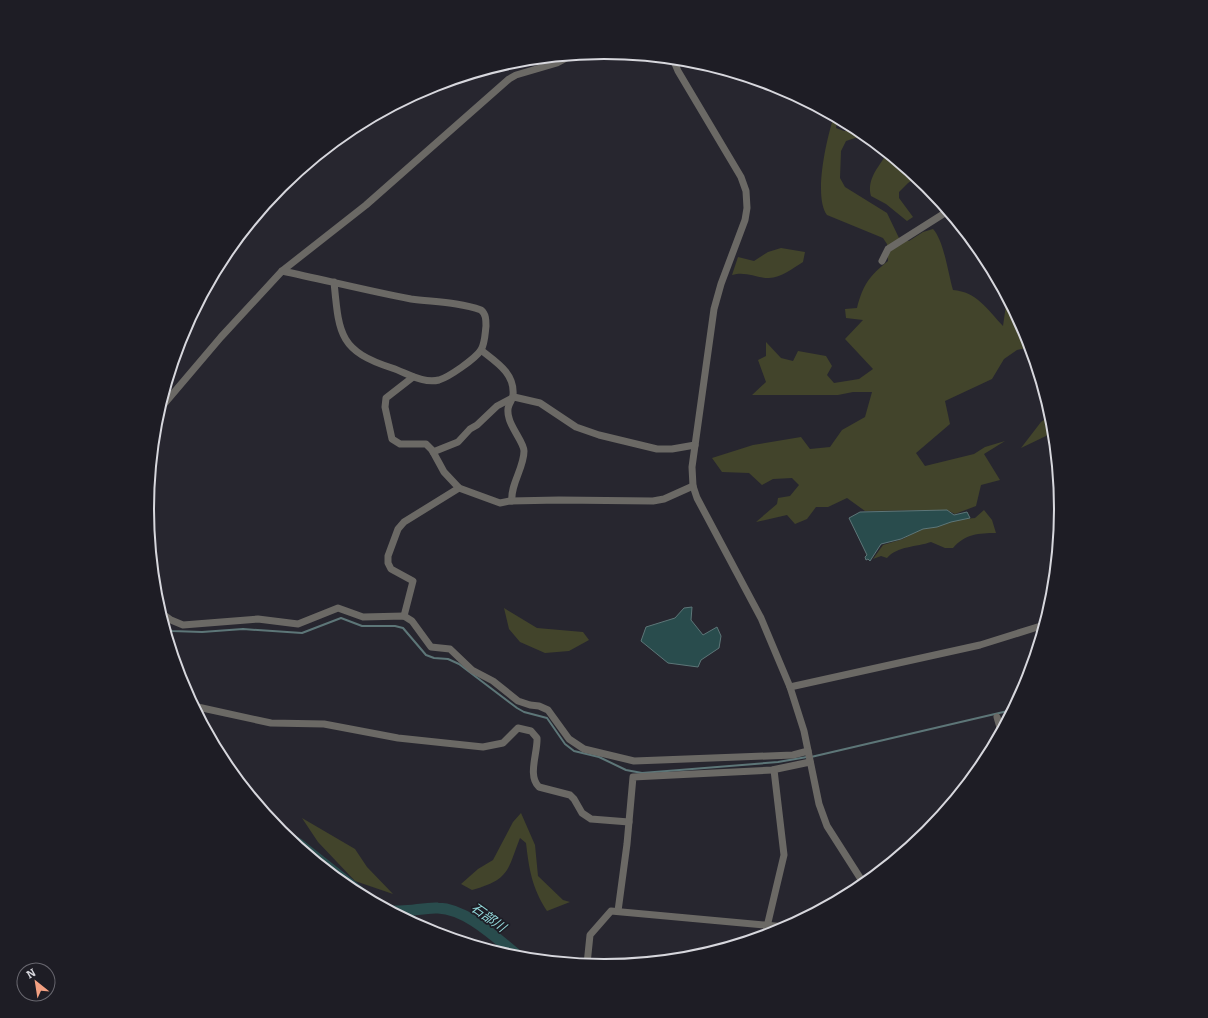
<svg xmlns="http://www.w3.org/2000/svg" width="1208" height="1018" viewBox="0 0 1208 1018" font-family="Bitter,'Noto Sans JP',serif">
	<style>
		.green { fill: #42442b }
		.water { fill: #294c4d; stroke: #5d7678 }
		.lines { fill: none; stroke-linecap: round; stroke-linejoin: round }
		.stream { stroke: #5d7678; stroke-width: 2 }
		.river { stroke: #294c4d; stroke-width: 11 }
		.minor { stroke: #6b6965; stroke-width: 7 }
		.labels { text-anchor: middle; stroke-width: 3.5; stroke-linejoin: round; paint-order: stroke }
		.water-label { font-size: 13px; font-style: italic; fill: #93d9db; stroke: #1e1d25 }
		.rim { fill: none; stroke: #d7d7dd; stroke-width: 2 }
	</style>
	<rect width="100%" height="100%" fill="#27262f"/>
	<g class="green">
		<path d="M834,116L838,118L836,128L844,131L859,130L869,139L855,138L846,141L841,151L840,178L845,187L887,213L899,238L909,241L923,232L933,229C944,241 948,273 953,290C977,292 987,309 1003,326L1007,298L1026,334L1030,347L1017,350L1004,359L992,379L945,401L950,424L916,453L925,466L974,454L985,447L1005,441L984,454L1000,480L981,485L976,506L955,514L947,510L865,511L847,498L828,507H816L807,519L795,524L787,515L756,522L777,504L778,498L790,496L799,485L792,478L773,479L762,485L749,473L722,472L712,458L753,445L801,437L810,449L830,447L842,430L865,417L872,392H853L838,395H752L766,382L758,360L766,356V342L781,358L793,361L798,351L826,356L832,366L827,375L834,383L859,379L873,369L845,339L863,320L846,318L845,309L857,308C863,285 869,276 888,261L887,244L883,238L827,215C813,197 827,137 834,116Z"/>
		<path d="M892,157L917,177L908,183L899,192V198L913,217L907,221L886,204L871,196C867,181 876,170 884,158Z"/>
		<path d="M781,248L805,252L803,262C793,268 781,278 769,278C756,278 746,271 732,275L738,257L754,261L768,252Z"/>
		<path d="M1051,415L1053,428L1046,436L1021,448L1041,422Z"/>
		<path d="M984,510L992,520L996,533C979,533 965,534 953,548H945L931,542C917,547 897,546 887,558L881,556L873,559L883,545L903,539L922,528L954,520L975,518Z"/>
		<path d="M504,608L537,628L583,632L589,640L569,651L545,653L520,642L509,629Z"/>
		<path d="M521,813L535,845L538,876L563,900L570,902L547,911C532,888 529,869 526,843L520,838C507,871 510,879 472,890L461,884L478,869L493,860L513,822Z"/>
		<path d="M302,818L355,849L367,867L393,894L355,881L318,842Z"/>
	</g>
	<g class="water">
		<path d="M947,510L954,515L967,512L970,518L951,522L937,527L923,529L901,539L881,544L870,561L868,559L866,560L865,557L867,555L849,518L860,512Z"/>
		<path d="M692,607L691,620L703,635L717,627L721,636L719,648L701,660L698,667L668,663L641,641L646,627L675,618L684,608Z"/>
	</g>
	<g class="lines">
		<g class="stream">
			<path d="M165,628L172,631L202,632L243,629L302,633L341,618L362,626H395L403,628L426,655L434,658L448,659L459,664L517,708L524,712L547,718L565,744L574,751L599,757L626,770L642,773L778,762L807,757"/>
			<path d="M811,757L1012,710"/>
		</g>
		<g class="river">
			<path d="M287,837L299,844L370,900"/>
			<path d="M389,910C405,914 422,907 438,908C468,909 498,940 521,958"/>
		</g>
		<g class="minor">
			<path d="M673,59L678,71L741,177L746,191L747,208L745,220L721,284L714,309L692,467L693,486L697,498L761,618L790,687L804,731L819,804L827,826L864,884"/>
			<path d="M882,261L888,249L948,211"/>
			<path d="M282,271C325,280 368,291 411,299C434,302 459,302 481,310C486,314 486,320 486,326C485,334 485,343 481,350C475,359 449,377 439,380C423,384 407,373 392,368C339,351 339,334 334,282"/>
			<path d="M481,350C496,362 515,373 513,395C513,402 505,404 509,418C511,428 524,443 524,451C524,468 510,485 512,501"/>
			<path d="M413,377L386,398L385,407L392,439L400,444H426L432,450L444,472L459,488L500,503L510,501L559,500L653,501L664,499L693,486"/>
			<path d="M159,410L221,337L282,271L366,205L509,79L516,75L557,63L572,55"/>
			<path d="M433,452L458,442L470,429L477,425L497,406L514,397L540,403L576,427L599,435L657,449H672L695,445"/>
			<path d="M160,612L171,620L183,625L258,619L298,624L338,608L363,617L404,616L412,621L431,647L450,649L472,670L493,681L518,701L530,705L539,706L548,710L569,739L584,749L634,761L793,755L808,751"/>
			<path d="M404,616L413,581L391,569L388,563V556L398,529L404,522L459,488"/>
			<path d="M790,687L980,645L1044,625"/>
			<path d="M193,706L271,723L324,724L398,738L483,747L503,743L518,728L531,731L537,738C538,752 527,776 539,787L570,795L574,799L582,813L591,819L629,822"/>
			<path d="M997,717L1001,731"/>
			<path d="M618,911L627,844L633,777L772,770L810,762"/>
			<path d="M810,915L818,911"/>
			<path d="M765,935L784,855L774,770"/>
			<path d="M496,952L498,950"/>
			<path d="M587,964L590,935L611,911L786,927"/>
		</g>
	</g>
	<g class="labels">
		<g class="water-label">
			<text transform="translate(489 917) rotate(36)" y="5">石部川</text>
		</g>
	</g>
	<path d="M0 0H1208V1018H0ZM154 509a450 450 0 1 1 900 0a450 450 0 1 1-900 0Z" fill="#1e1d25" fill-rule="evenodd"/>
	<path class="rim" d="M154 509a450 450 0 1 1 900 0a450 450 0 1 1-900 0Z"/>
	<g transform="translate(36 982) rotate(330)"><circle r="19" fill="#1e1d25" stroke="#68676f"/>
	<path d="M0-3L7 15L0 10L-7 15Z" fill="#f3a082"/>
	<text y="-6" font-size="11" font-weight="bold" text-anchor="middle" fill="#d7d7dd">N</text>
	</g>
</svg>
